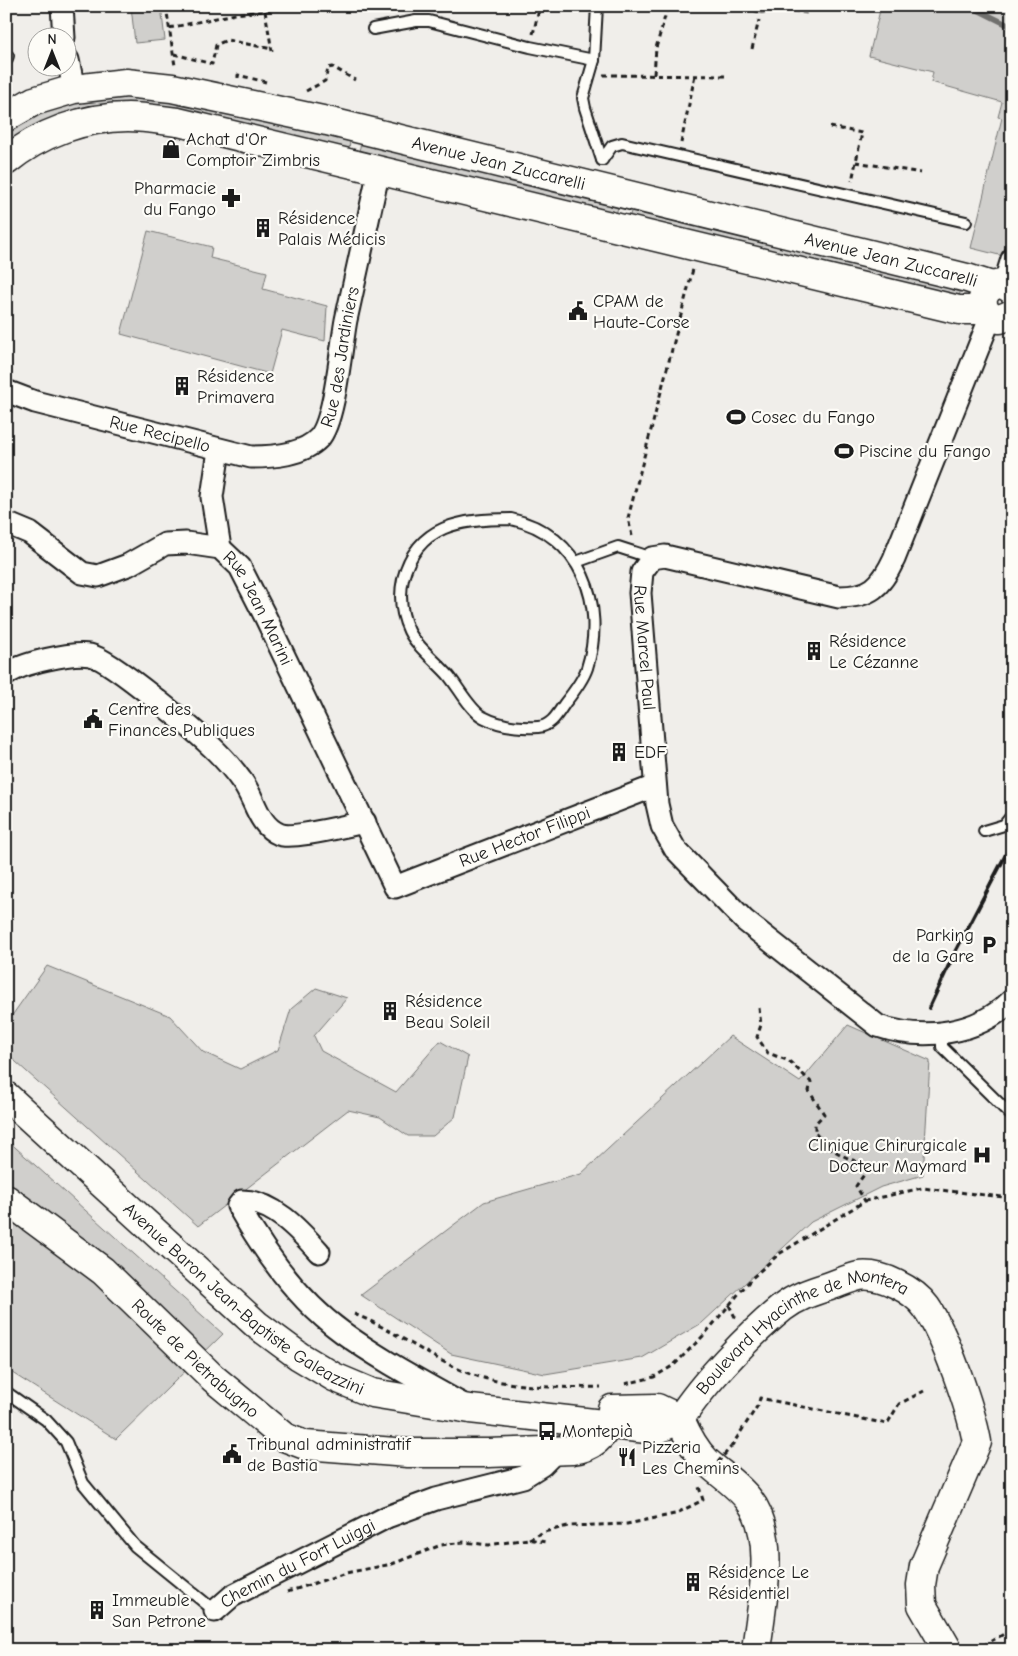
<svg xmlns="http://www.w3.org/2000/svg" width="1018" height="1656" viewBox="0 0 1018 1656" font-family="'Comic Neue',sans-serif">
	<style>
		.green { fill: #d0cfcc; stroke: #767674 }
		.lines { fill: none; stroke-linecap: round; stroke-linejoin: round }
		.stream { stroke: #706f6d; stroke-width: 5.5 }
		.lane-casing { stroke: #1c1c1c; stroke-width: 14 }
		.street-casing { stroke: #1c1c1c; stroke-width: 25 }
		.secondary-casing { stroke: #1c1c1c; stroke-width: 31 }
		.path { stroke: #1c1c1c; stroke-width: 3; stroke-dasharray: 5 4; stroke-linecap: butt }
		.lane { stroke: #fdfcf7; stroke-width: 10 }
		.street { stroke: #fdfcf7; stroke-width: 21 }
		.secondary { stroke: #fdfcf7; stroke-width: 28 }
		.rail { stroke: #1c1c1c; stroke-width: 4 }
		.path-bridge { stroke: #1c1c1c; stroke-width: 3; stroke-dasharray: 5 4; stroke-linecap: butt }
		.labels { text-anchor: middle; stroke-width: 4.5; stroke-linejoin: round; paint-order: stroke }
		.poi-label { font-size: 18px; fill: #1c1c1c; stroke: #fdfcf7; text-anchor: start }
		.street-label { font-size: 18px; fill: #1c1c1c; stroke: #fdfcf7 }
	</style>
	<rect width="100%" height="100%" fill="#f0eeea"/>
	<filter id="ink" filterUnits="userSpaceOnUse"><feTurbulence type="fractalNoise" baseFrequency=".02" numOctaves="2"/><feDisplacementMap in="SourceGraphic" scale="10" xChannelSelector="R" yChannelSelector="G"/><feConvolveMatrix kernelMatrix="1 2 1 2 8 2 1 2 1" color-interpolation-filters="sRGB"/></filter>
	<g filter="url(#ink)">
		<g class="green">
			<path d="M131,6H161L165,40L135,43Z"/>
			<path d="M881,6H1012V222L1003,256L971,248L1000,126L1002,118L998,117L1002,102L931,82L933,72L869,56Z"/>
			<path d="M105,95L172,98L350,140L349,151L183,112L6,146V131L68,101Z"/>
			<path d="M361,143L619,203L616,215L358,155Z"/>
			<path d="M632,208L961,286L959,298L629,219Z"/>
			<path d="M148,231L212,247L210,258L267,272L263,289L327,306L325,341L282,330L270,374L121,334Z"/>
			<path d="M47,966L170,1016L203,1052L240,1069L278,1050L291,1009L316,988L347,998L314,1036L321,1051L396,1092L440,1041L468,1057L455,1117L433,1136H408L380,1117L348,1110L198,1226L6,1053V1024Z"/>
			<path d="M848,1025L930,1061L923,1175L881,1187L811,1222L702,1323L642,1358L545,1374L451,1354L361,1295L484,1202L581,1174L730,1036L800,1082Z"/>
			<path d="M6,1139L223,1334L116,1439L6,1369Z"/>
		</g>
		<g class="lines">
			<path class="stream" d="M970,6L1012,27"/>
			<g class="lane-casing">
				<g id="lane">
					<path d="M597,6L594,60L583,98L585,108L602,160"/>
					<path d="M758,6L762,7"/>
					<path d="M373,29L416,21H429L530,47L594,60"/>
					<path d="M6,55L8,56L6,61"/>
					<path d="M602,160L612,146L622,143L966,222"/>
					<path d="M511,519C581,534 607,605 587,668C583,680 573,693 565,703C558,713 552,726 538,727C519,728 500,726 483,717C471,711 458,687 449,676C438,663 416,646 409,631C401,614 399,597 403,579C417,524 462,519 511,519Z"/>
					<path d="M576,562L618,547L652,558"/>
					<path d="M984,831L1004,825L1012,815"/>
					<path d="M942,1033V1047L1012,1116"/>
					<path d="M6,1392L46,1420L66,1442L83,1483L135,1546L215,1611"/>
				</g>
			</g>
			<g class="street-casing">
				<g id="street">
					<path d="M62,6L64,38"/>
					<path d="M68,60L74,89"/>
					<path d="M1004,285L1012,259"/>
					<path id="s1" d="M991,316L894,559C881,587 870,597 839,597L665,556L652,558L642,572L640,593L657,804L662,826L675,849L744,920L878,1026C923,1041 977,1035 1012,1000"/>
					<path id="s2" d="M6,391L35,402L251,457C273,457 303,455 319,438C335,421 341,346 346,320C357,270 368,220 379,170"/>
					<path d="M219,450L212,497L220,548"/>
					<path id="s3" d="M6,523L30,533L82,573L98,576L128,565L165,544L186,543L220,548L240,567L265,616L395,887L655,786"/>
					<path d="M6,675C20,663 72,652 90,655C111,659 198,733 216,751C225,760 234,770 241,780C255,797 257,825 279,834C291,840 348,825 365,822"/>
					<path d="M319,1252C299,1230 273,1201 242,1201L238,1206C264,1252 299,1301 342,1332C379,1359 421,1381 460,1403"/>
					<path id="s4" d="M215,1611L232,1596L387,1517L436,1499L523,1477L542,1465L556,1451"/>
				</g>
			</g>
			<g class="secondary-casing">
				<g id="secondary">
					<path id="s5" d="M6,117L34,101L74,89L126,83L172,88L327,121L967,278L992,286"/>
					<path d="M6,161C40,133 84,117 128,117C144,117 161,120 178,122L959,310H985"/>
					<path d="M1012,290C988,269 966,315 1000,319L1012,314"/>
					<path id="s6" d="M6,1096L257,1325L299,1356L334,1377L372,1393L470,1409L656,1430L680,1419"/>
					<path id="s7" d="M6,1199L103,1271L213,1378L284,1437L305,1445L408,1453H488L572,1450C591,1448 606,1436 610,1418L617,1414"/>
					<path d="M612,1409L657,1408L680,1419"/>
					<path id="s8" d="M680,1419C703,1383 749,1335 782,1308C796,1297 811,1292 827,1287C837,1284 849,1278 859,1276C881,1273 914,1290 926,1307C945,1334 971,1409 977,1442L924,1566L921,1585L922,1605L948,1650"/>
					<path d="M680,1419C687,1435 694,1449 706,1461C720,1474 738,1485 749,1500C778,1536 761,1607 756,1650"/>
				</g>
			</g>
			<g class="path">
				<path d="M166,6L175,66"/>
				<path d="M775,9L809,13"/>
				<path d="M265,11L272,51"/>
				<path d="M169,28L235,14L307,6"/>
				<path d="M533,34L540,6"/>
				<path d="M752,49L759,20"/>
				<path d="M174,54L212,64L216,45L227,40L272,49"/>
				<path d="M654,74L656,48L668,6"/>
				<path d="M603,75L727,76"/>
				<path d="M238,78V75L266,82"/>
				<path d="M306,91L325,81L328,68L333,67L355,80"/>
				<path d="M830,127L862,133L852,181"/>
				<path d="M681,143L695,75"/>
				<path d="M856,162L921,173"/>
				<path d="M632,536L628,518L693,269"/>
				<path d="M759,1008L761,1025L757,1037L768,1053L789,1061L811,1082L809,1091L824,1114L815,1124V1133C822,1141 830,1149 840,1154C850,1160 859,1161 868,1169L856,1186L865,1201"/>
				<path d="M729,1305L735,1317L734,1319"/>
				<path d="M354,1314C396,1330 438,1365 480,1377C520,1388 560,1388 601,1387"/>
				<path d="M625,1384L654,1377L674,1365L704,1335L752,1278L779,1254L865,1201L922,1188L1012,1198"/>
				<path d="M731,1447L758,1405L760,1398L887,1424L899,1404L924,1391"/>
				<path d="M529,1539L544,1532L568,1526L627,1524L675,1514L703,1500L699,1487"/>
				<path d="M287,1592L346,1573L392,1564L441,1545L464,1542L489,1545L528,1539L546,1542"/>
				<path d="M975,1650L1004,1634L1012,1633"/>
			</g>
			<use href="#lane" class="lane"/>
			<use href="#street" class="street"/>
			<use href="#secondary" class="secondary"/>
			<path class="rail" d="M929,1008L955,952L1012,843"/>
			<path class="path-bridge" d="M706,1476L731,1447"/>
		</g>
	</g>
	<defs>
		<g id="shop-bare" transform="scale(1.5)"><path d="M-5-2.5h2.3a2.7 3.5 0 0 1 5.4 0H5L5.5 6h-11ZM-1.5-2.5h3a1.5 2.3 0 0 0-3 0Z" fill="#1c1c1c" stroke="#fdfcf7" stroke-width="2.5" paint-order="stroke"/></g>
		<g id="pharmacy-bare" transform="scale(1.5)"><path d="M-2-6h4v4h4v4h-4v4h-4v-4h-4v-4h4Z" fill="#1c1c1c" stroke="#fdfcf7" stroke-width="2.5" paint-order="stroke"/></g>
		<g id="building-bare" transform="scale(1.5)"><path d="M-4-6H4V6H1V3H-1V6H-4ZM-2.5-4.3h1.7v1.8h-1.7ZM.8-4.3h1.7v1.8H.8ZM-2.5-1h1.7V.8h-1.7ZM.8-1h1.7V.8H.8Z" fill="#1c1c1c" stroke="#fdfcf7" stroke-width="2.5" paint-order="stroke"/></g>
		<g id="civic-bare" transform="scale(1.5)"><path d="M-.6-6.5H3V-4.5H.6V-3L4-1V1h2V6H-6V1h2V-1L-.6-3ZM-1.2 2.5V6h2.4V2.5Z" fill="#1c1c1c" stroke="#fdfcf7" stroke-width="2.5" paint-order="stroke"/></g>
		<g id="stadium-bare" transform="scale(1.5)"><path d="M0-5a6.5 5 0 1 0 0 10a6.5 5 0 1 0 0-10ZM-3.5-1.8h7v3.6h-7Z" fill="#1c1c1c" stroke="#fdfcf7" stroke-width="2.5" paint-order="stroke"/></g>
		<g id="parking-bare" transform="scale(1.5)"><path d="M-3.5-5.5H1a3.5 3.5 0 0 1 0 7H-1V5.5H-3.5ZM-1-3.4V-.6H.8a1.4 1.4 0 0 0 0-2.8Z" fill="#1c1c1c" stroke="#fdfcf7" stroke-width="2.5" paint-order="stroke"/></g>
		<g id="hospital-bare" transform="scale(1.5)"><path d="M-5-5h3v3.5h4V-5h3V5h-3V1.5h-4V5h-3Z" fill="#1c1c1c" stroke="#fdfcf7" stroke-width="2.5" paint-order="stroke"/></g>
		<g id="bus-bare" transform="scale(1.5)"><path d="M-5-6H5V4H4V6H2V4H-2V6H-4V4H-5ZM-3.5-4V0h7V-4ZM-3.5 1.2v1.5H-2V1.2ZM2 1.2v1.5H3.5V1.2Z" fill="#1c1c1c" stroke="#fdfcf7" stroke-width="2.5" paint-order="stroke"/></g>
		<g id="restaurant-bare" transform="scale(1.5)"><path d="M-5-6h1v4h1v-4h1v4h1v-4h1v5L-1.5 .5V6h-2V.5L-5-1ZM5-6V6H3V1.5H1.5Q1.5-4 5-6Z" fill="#1c1c1c" stroke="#fdfcf7" stroke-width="2.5" paint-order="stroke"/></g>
	</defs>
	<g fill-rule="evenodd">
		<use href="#shop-bare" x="171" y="149"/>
		<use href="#pharmacy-bare" x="231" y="198"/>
		<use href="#building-bare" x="263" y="228"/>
		<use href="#civic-bare" x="578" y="311"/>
		<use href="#building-bare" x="182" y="386"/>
		<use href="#stadium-bare" x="736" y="417"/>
		<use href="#stadium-bare" x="844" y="451"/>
		<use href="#building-bare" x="814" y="651"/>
		<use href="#civic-bare" x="93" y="719"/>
		<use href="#building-bare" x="619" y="752"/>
		<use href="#parking-bare" x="989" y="945"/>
		<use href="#building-bare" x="390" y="1011"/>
		<use href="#hospital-bare" x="982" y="1155"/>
		<use href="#bus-bare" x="547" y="1431"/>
		<use href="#civic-bare" x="232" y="1454"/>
		<use href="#restaurant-bare" x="627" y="1457"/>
		<use href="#building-bare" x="693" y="1582"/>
		<use href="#building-bare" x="97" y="1610"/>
	</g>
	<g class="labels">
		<g class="poi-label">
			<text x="186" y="145">Achat d'Or<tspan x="186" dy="21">Comptoir Zimbris</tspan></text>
			<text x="216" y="194" text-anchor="end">Pharmacie<tspan x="216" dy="21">du Fango</tspan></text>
			<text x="278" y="224">Résidence<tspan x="278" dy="21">Palais Médicis</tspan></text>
			<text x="593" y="307">CPAM de<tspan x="593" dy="21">Haute-Corse</tspan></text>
			<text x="197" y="382">Résidence<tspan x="197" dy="21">Primavera</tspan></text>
			<text x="751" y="423">Cosec du Fango</text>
			<text x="859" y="457">Piscine du Fango</text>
			<text x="829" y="647">Résidence<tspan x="829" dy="21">Le Cézanne</tspan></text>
			<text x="108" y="715">Centre des<tspan x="108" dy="21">Finances Publiques</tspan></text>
			<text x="634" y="758">EDF</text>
			<text x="974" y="941" text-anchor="end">Parking<tspan x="974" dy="21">de la Gare</tspan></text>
			<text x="405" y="1007">Résidence<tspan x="405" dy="21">Beau Soleil</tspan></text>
			<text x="967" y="1151" text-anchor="end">Clinique Chirurgicale<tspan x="967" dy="21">Docteur Maymard</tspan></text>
			<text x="562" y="1437">Montepià</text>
			<text x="247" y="1450">Tribunal administratif<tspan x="247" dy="21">de Bastia</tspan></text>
			<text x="642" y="1453">Pizzeria<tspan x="642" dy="21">Les Chemins</tspan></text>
			<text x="708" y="1578">Résidence Le<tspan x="708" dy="21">Résidentiel</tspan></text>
			<text x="112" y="1606">Immeuble<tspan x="112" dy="21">San Petrone</tspan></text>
		</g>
		<g class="street-label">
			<text dy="6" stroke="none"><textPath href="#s5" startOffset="508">Avenue Jean Zuccarelli</textPath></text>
			<text dy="6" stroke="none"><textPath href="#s5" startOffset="912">Avenue Jean Zuccarelli</textPath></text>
			<text dy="6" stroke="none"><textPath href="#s2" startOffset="411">Rue des Jardiniers</textPath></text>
			<text dy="6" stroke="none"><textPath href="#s2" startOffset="160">Rue Recipello</textPath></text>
			<text dy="6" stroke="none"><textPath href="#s3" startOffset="310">Rue Jean Marini</textPath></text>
			<text dy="6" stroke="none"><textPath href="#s1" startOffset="619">Rue Marcel Paul</textPath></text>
			<text dy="6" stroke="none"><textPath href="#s3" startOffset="760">Rue Hector Filippi</textPath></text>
			<text dy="6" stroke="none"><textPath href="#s6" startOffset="314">Avenue Baron Jean-Baptiste Galeazzini</textPath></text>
			<text dy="6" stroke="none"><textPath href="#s8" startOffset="160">Boulevard Hyacinthe de Montera</textPath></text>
			<text dy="6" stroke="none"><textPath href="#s7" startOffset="248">Route de Pietrabugno</textPath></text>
			<text dy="6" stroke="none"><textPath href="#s4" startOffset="96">Chemin du Fort Luiggi</textPath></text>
		</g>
	</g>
	<rect width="1018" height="1656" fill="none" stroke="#fdfcf7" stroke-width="25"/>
	<rect x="12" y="12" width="993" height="1631" fill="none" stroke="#1c1c1c" stroke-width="2" filter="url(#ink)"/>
	<g transform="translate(52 52)"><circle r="24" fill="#fdfcf7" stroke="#a3a29f"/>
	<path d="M0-4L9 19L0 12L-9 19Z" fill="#1c1c1c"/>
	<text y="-8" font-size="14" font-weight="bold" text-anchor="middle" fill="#1c1c1c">N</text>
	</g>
</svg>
